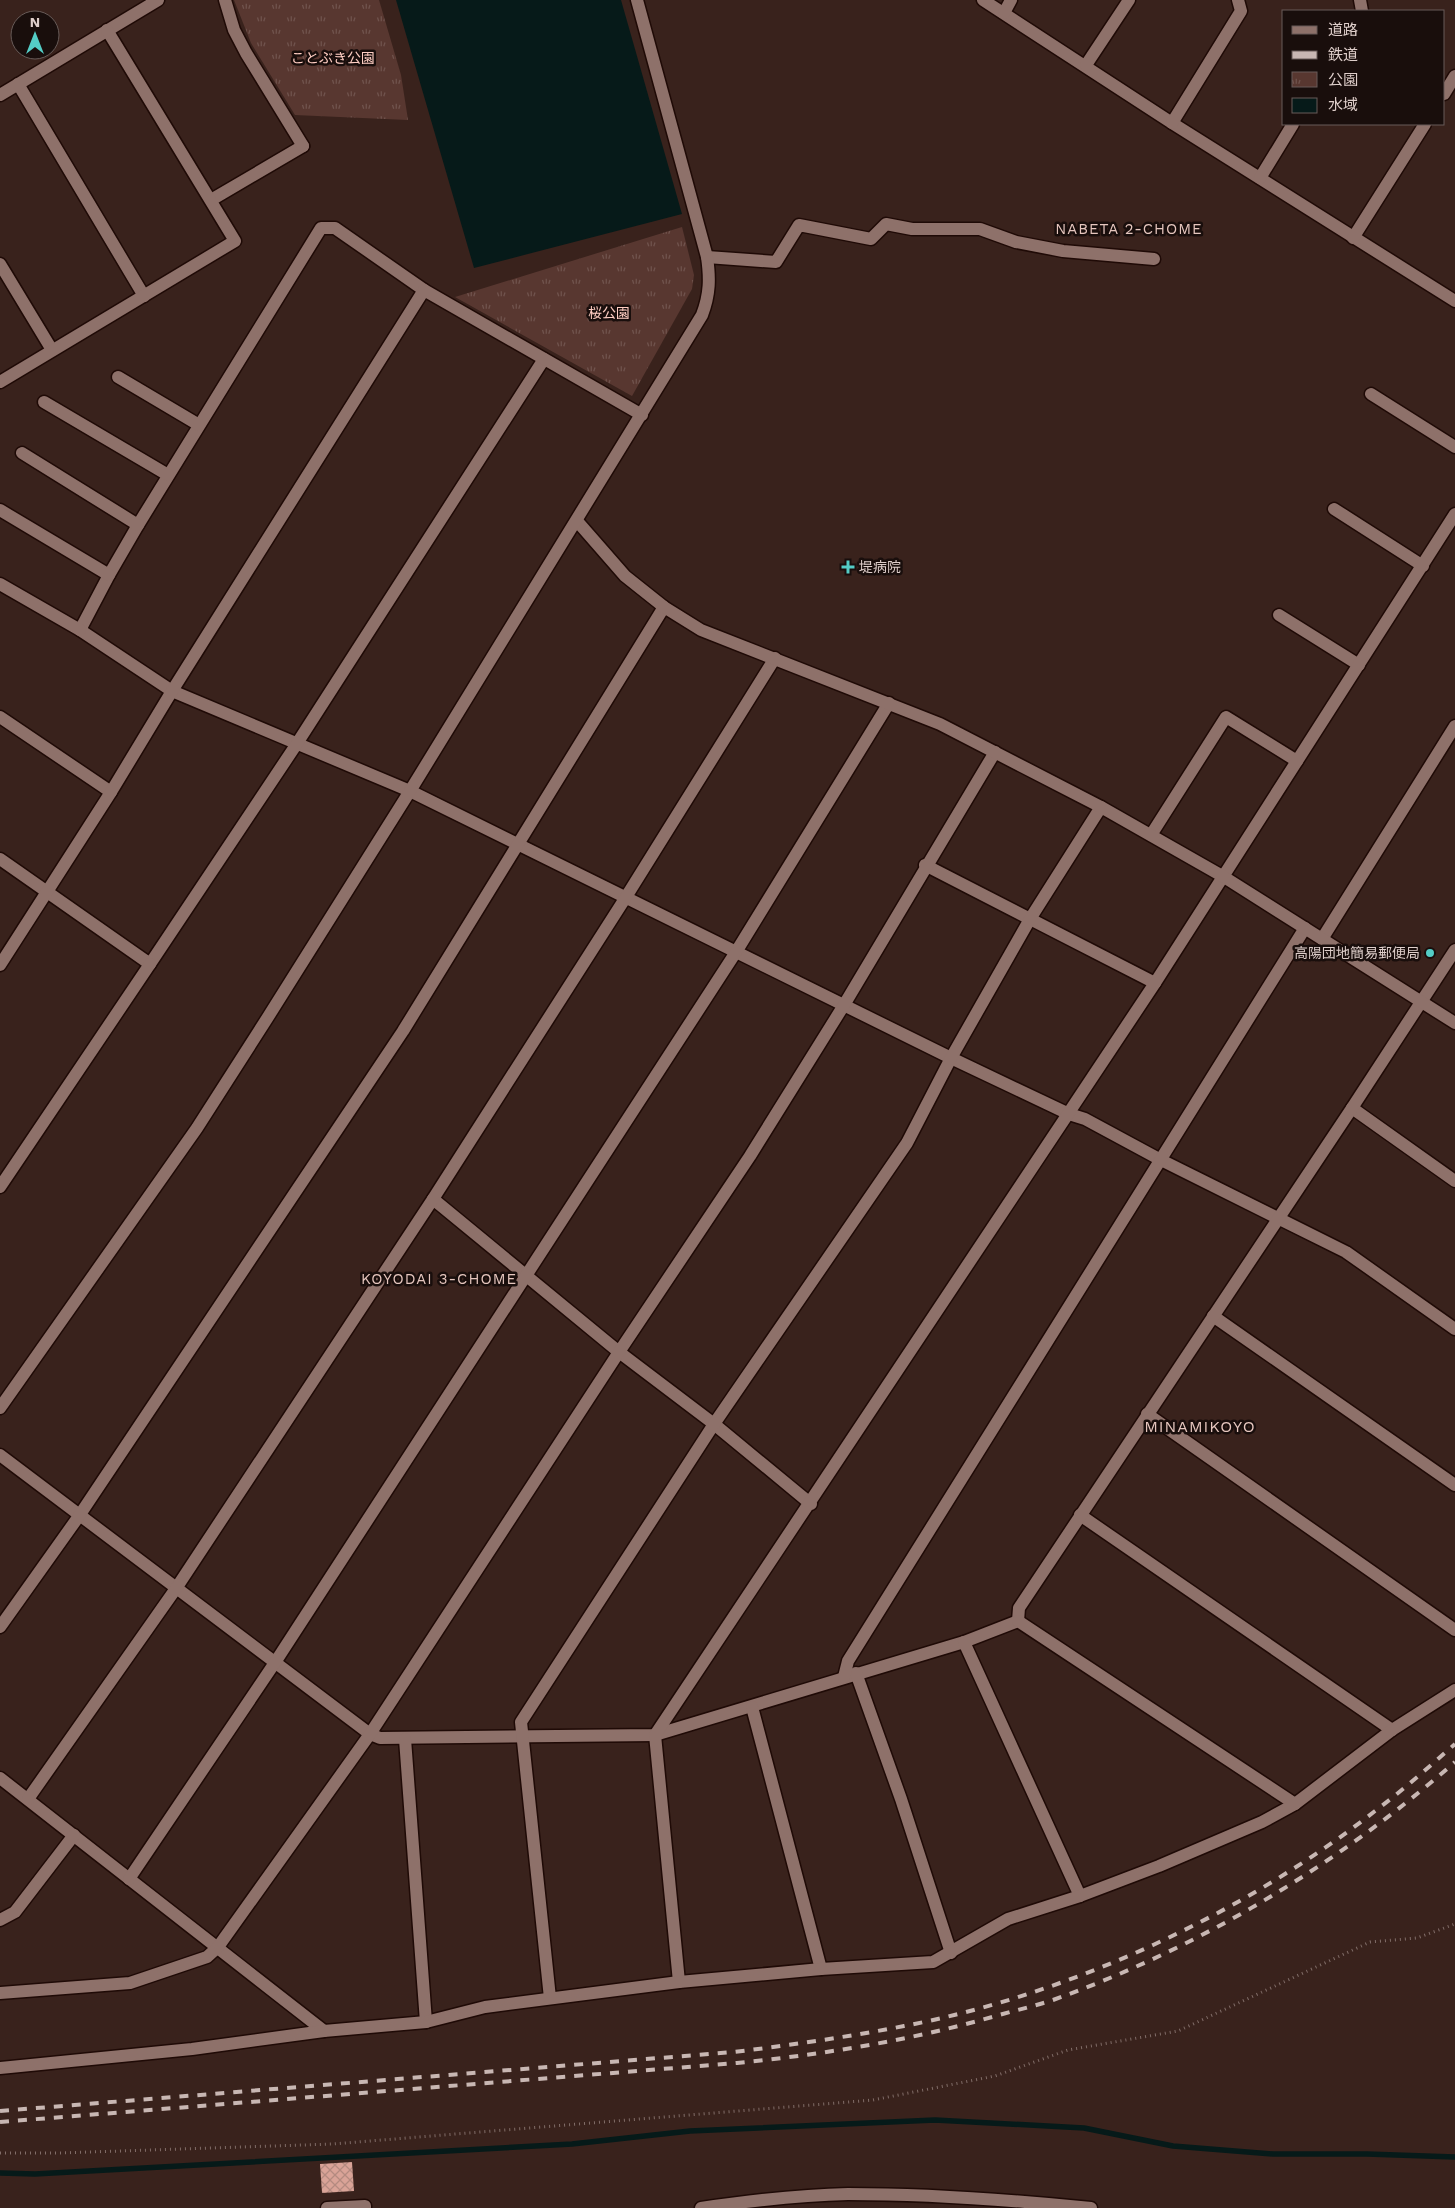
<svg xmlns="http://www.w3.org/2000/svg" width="1455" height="2208" viewBox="0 0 1455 2208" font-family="'Work Sans','Noto Sans JP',sans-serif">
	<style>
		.park { fill: url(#park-tufts) }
		.water { fill: #061a19 }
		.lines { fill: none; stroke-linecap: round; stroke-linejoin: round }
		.stream { stroke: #061a19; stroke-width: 5.5 }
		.building { fill: url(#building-cross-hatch) }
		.minor-casing { stroke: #1f0a06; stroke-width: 15 }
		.tertiary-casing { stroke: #1f0a06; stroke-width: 15 }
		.path { stroke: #816d68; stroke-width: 3; stroke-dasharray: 1 4; stroke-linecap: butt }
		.minor { stroke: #8e716a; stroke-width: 12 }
		.tertiary { stroke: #8e716a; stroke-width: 12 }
		.rail { stroke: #c8b7b3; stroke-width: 4; stroke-dasharray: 9 9; stroke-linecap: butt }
		.poi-dot { fill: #54cdc6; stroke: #190e0c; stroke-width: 2 }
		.labels { text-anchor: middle; stroke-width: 5; stroke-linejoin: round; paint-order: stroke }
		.park-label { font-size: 14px; fill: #fecdc2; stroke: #190e0c }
		.poi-label { font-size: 14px; fill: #dececa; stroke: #190e0c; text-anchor: start }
		.neighbourhood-label { font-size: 15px; letter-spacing: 1px; fill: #e6c6be; stroke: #190e0c }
		.quarter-label { font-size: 16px; letter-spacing: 1px; fill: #e6c6be; stroke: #190e0c }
	</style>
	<defs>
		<pattern id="park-tufts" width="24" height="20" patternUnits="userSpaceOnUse" patternTransform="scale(1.25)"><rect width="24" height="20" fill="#583730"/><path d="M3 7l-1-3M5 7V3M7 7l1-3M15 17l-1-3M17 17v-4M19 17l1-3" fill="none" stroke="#70534d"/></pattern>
		<pattern id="building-cross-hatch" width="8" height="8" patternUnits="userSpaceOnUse" patternTransform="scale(1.25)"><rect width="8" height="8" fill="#d9a397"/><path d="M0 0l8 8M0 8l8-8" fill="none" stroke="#b48a80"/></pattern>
	</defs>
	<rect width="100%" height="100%" fill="#39221c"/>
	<g class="park">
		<path d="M234,0H379L401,75L408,120L295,115L251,43Z"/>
		<path d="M682,227L694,275L692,289L632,396L455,297Z"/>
	</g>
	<path class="water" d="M396,0H621L682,214L474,268Z"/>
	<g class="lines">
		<path class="stream" d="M0,2173L35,2174L572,2144L690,2131L935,2120L1084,2128L1173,2146L1273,2154H1367L1455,2157"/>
	</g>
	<path class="building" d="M352,2162L354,2191L322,2193L320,2164Z"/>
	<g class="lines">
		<g class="minor-casing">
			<g id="minor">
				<path d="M983,0L1172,123L1455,301"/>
				<path d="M1360,0L1362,11"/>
				<path d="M1004,13L1011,0"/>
				<path d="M1086,65L1129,0"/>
				<path d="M18,84L144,296"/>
				<path d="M1444,94L1455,76"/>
				<path d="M0,95L158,0"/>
				<path d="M1172,123L1241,11L1238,0"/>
				<path d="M1260,178L1293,124"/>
				<path d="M211,200L303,146"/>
				<path d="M1353,238L1425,124"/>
				<path d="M707,257L776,262L799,225L871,239L886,224L912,229H980L1016,242L1063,251L1154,259"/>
				<path d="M0,264L52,350"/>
				<path d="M424,290L335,228H321L138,525L109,575L80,630L172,691L410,791L951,1058L1069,1114L1085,1119L1161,1160L1346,1252L1455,1329"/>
				<path d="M118,377L199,425"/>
				<path d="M0,382L235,241L107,30"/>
				<path d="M1371,394L1455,447"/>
				<path d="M44,402L168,475"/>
				<path d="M22,453L138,525"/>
				<path d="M1334,509L1423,566"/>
				<path d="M0,510L109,575"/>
				<path d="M0,584L80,630"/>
				<path d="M1279,615L1359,665"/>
				<path d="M0,717L111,792"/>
				<path d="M1151,835L1226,717L1297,761"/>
				<path d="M0,859L150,964L296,745L544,359"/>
				<path d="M925,865L1155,983"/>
				<path d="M1322,939L1455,726"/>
				<path d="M0,965L111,792L172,691L424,290L642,415"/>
				<path d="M1352,1108L1455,1181"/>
				<path d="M0,1187L150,964"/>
				<path d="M433,1199L619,1352L714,1424L811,1504"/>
				<path d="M1213,1316L1455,1485"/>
				<path d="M1147,1414L1455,1630"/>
				<path d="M0,1455L370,1734L380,1738L655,1735L964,1642L1018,1621"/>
				<path d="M1080,1515L1392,1730"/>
				<path d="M1018,1621L1019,1608L1352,1108L1455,950"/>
				<path d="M1018,1621L1295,1804"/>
				<path d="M0,1627L79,1516L403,1031L664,607"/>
				<path d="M964,1642L1080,1896"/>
				<path d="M856,1673L901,1799L951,1953"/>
				<path d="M844,1677L848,1661L1305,928"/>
				<path d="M752,1707L821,1969"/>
				<path d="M405,1739L426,2022"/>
				<path d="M0,1778L324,2031"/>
				<path d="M28,1799L177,1587L433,1199L626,897L775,658"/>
				<path d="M129,1879L276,1661L736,952L889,703"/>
				<path d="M0,1920L15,1912L74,1835"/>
				<path d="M679,1982L655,1735L1155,983L1455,514"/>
				<path d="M0,1993L130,1983L207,1957L218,1947L370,1734L619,1352L750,1156L844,1005L995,752"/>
				<path d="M550,1998L521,1722L714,1424L907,1143L951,1058L1030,919L1101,807"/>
				<path d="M0,2068L192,2049L324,2031L426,2022L485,2007L679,1982L821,1969L933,1962L1008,1919L1080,1896L1159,1866L1262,1822L1295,1804L1392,1730L1455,1690"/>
				<path d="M327,2208L365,2206V2208"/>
			</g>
		</g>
		<g class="tertiary-casing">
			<g id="tertiary">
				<path d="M225,0L234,30L246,53L303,146"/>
				<path d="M577,521L625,576L664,607L701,630L940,724L1101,807L1224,877L1455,1023"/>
				<path d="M0,1408L197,1128L268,1017L410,791L702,315C710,294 710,278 707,257L637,0"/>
				<path d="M701,2208C749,2201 799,2195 848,2194C929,2194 1011,2200 1091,2208"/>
			</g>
		</g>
		<path class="path" d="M0,2153H59L333,2144L873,2100L995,2076L1068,2050L1178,2031L1370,1942L1417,1938L1455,1924"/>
		<use href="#minor" class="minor"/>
		<use href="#tertiary" class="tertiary"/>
		<g class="rail">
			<path d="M0,2111L734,2052C791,2045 848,2037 904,2026C1068,1995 1244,1914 1375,1811C1403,1790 1429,1767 1455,1744"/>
			<path d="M0,2122L737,2063C826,2054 913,2040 999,2015C1017,2010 1035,2006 1053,2000C1201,1947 1337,1865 1455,1762"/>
		</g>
	</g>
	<g class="poi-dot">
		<path d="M845.5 559.5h5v5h5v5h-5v5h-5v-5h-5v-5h5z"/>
		<circle cx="1430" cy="953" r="5"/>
	</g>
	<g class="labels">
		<g class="park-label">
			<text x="333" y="63">ことぶき公園</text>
			<text x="609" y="318">桜公園</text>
		</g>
		<g class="poi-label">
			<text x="859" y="572">堤病院</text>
			<text x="1420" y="958" text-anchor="end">高陽団地簡易郵便局</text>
		</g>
		<g class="neighbourhood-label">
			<text x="1129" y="234">NABETA 2-CHOME</text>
			<text x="439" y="1284">KOYODAI 3-CHOME</text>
		</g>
		<g class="quarter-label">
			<text x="1200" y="1432">MINAMIKOYO</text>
		</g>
	</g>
	<rect x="1282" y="10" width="162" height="115" fill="#190e0c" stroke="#685b58"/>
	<rect x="1292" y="26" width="25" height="8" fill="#8e716a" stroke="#685b58"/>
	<text x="1328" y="35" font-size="15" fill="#dececa">道路</text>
	<rect x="1292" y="51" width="25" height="8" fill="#c8b7b3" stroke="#685b58"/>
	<text x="1328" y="60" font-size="15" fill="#dececa">鉄道</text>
	<rect x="1292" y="72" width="25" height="15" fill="url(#park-tufts)" stroke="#685b58"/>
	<text x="1328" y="85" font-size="15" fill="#dececa">公園</text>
	<rect x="1292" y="98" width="25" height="15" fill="#061a19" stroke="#685b58"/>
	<text x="1328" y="110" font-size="15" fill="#dececa">水域</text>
	<g transform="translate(35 35)"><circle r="24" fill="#190e0c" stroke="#685b58"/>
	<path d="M0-4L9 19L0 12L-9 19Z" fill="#54cdc6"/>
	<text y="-8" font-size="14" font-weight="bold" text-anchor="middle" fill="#dececa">N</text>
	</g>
</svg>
